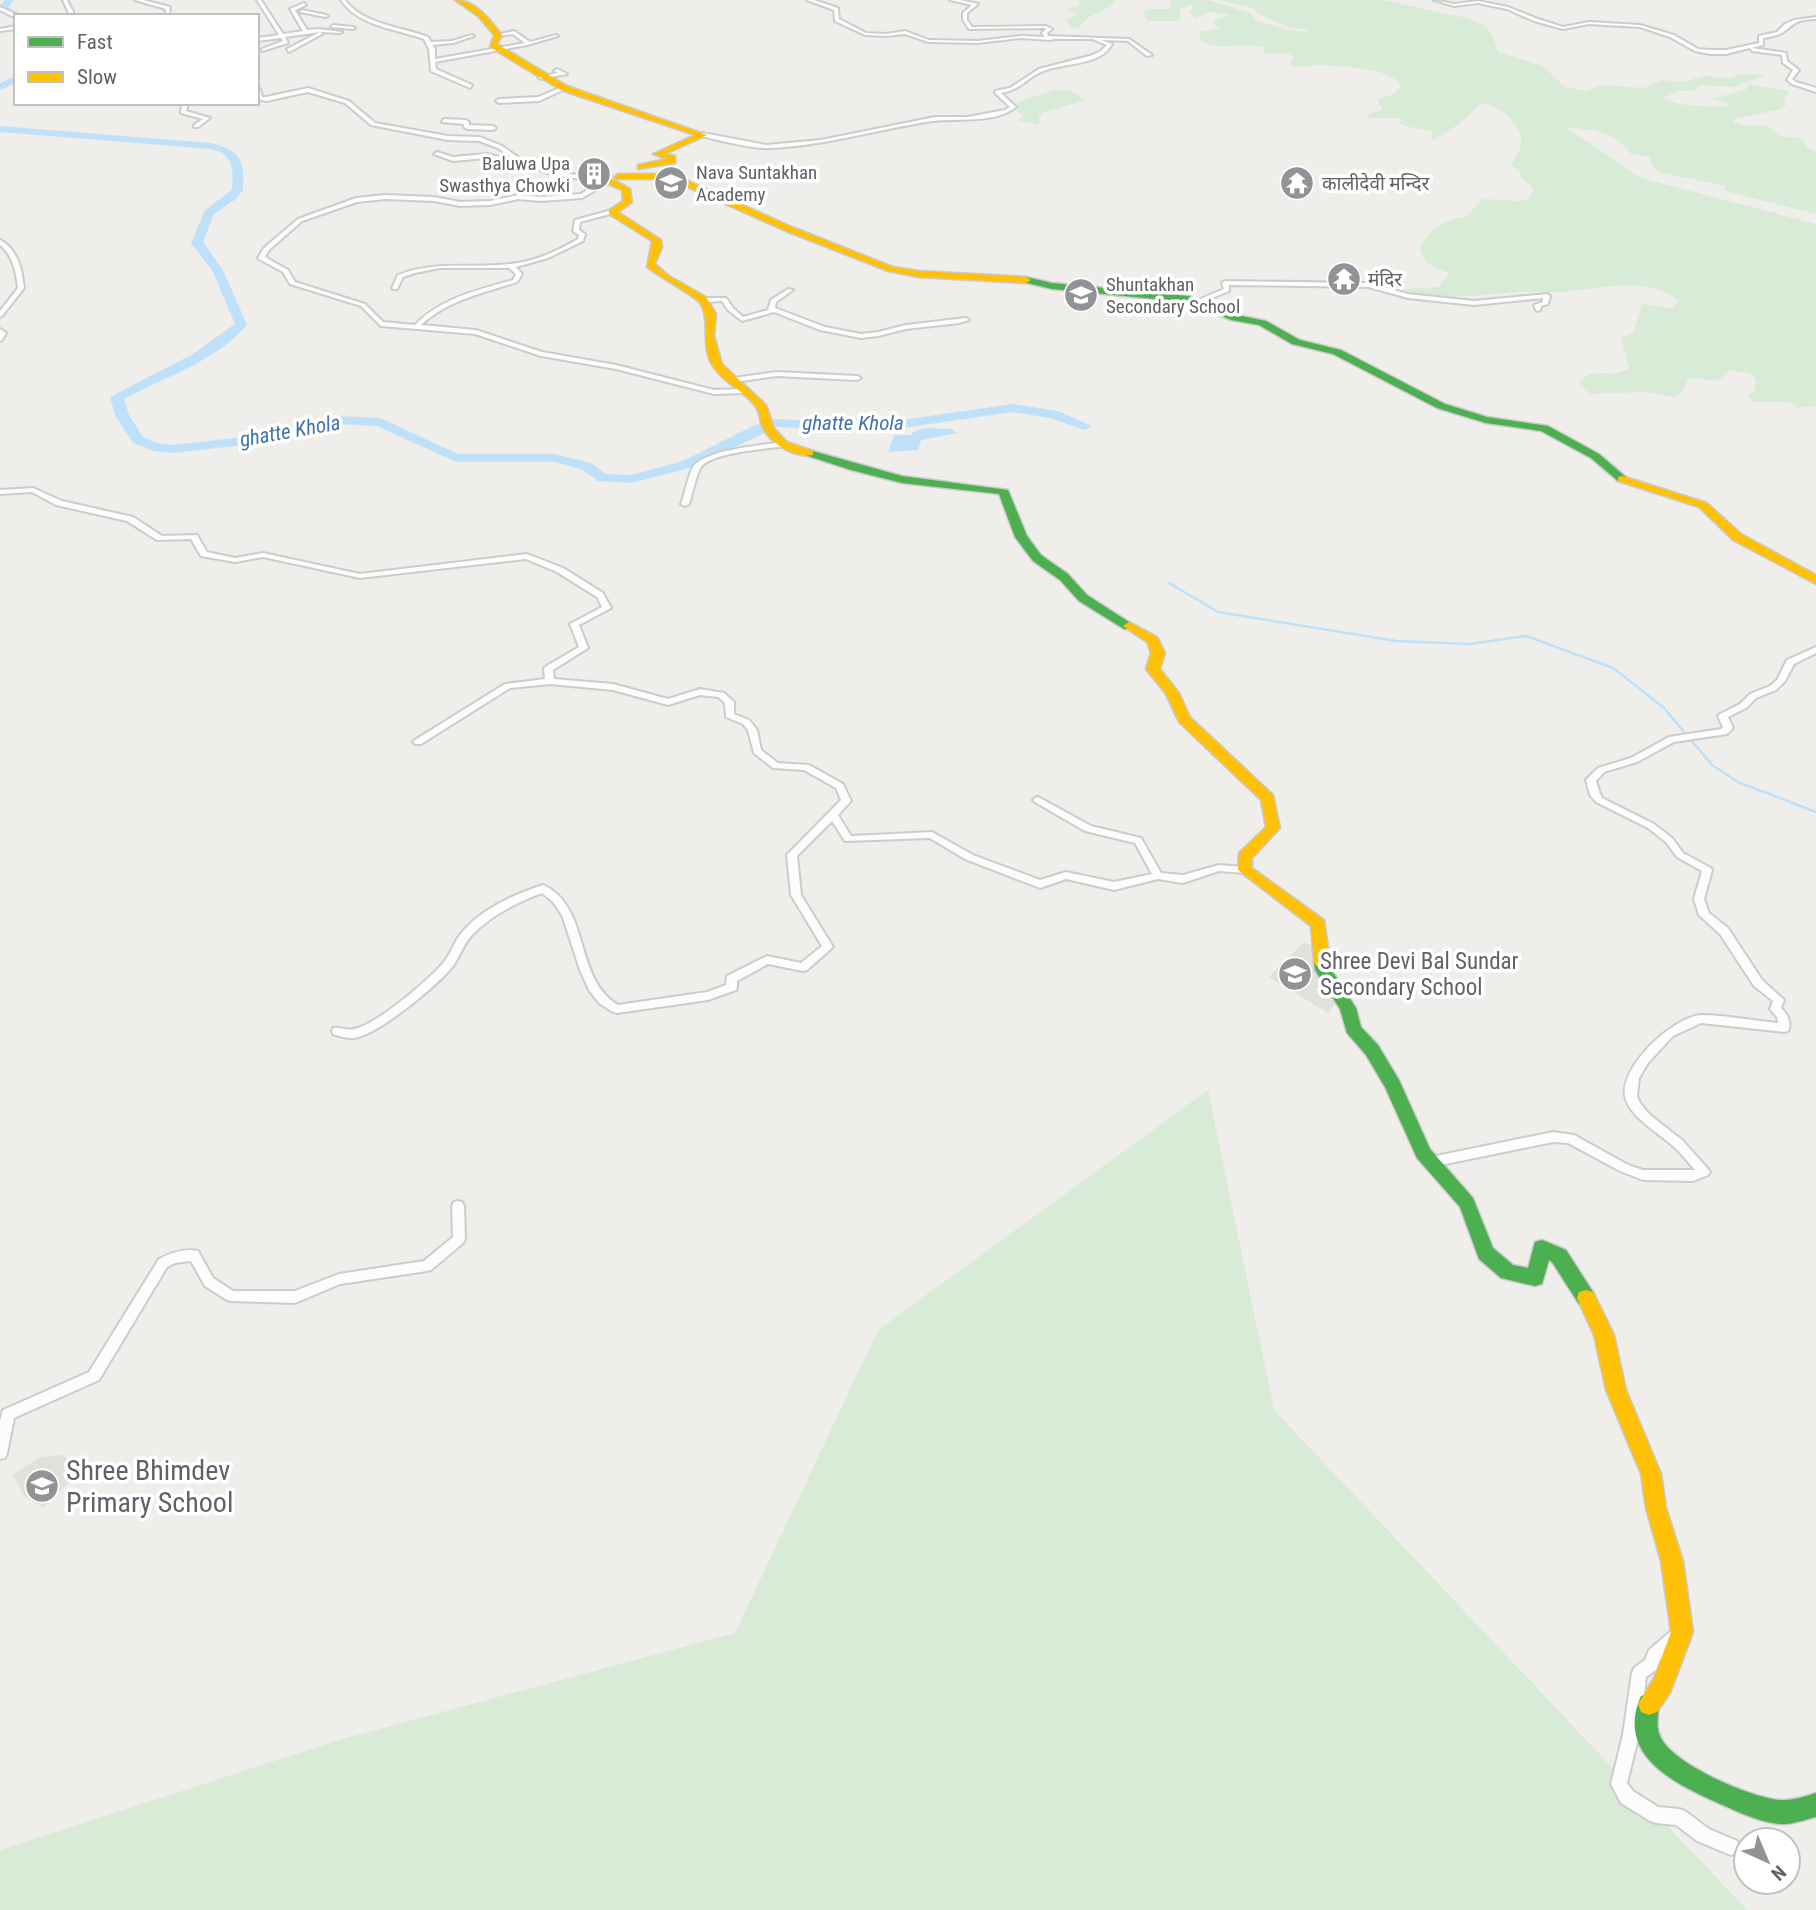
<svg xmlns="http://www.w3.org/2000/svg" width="1816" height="1910" viewBox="0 0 1816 1910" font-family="'Roboto Condensed','Noto Sans Devanagari',sans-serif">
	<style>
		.education { fill: #e2e0da }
		.green { fill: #d8ebd6 }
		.water { fill: #bfe0f9 }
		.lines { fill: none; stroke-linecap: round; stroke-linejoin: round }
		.stream { stroke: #bfe0f9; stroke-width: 2.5 }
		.river { fill: #bfe0f9; fill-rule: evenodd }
		.street-casing { stroke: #cbcccc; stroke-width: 4 }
		.fast-casing { stroke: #cacacb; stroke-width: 3 }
		.slow-casing { stroke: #cacacb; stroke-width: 3 }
		.street { fill: #fdfcfc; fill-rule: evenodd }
		.fast { fill: #4caf50; fill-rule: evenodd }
		.slow { fill: #ffc107; fill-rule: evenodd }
		.labels { text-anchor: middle; stroke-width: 7; stroke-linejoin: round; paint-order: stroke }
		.far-poi-label { font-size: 19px; fill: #5f6368; stroke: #fff; text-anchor: start }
		.far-water-label { font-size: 21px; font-style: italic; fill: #4174aa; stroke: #fff }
		.poi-label { font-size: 23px; fill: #5f6368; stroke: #fff; text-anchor: start }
		.near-poi-label { font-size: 28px; fill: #5f6368; stroke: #fff; text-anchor: start }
	</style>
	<rect width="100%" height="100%" fill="#efeeea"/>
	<g class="education">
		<path d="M1304,942L1317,949L1315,972L1337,1001L1328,1013L1269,977Z"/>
		<path d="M60,1455L88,1465L43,1507L24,1496L13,1475L40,1457Z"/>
	</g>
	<g class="green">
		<path d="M1072,0H1116C1104,15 1089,11 1078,29L1072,28L1066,20L1077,15L1066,9L1079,6V1Z"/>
		<path d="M1171,0H1208L1250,13L1257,21L1287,30L1308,32V30L1288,27L1259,14L1253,8L1218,0H1382L1467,18L1485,26L1493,36L1498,52L1543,66L1565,87L1586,91L1602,85L1644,88L1661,80L1684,82L1703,76L1729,78L1741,74L1765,75L1734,87L1700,85L1693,91H1677L1664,98C1676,107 1711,107 1727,106L1729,104L1711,99L1745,90L1750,84L1789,91L1784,99L1786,105L1781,109L1736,119L1733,122L1741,125L1768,126C1788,142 1776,135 1801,138L1808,148L1816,152V214L1725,191V186C1702,180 1678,178 1655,170L1649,157L1631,154C1615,132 1593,129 1567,128L1641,178L1816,224V406L1797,408L1790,402H1754L1748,396L1755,390L1756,380L1750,373L1731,370L1717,381L1689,378L1681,394L1671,397L1644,392L1591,394L1579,384C1591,364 1611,380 1629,368L1621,338L1634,332L1642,304L1672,308L1679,301C1647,274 1596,290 1558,292C1546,293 1533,291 1521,292C1481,294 1442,303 1403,289L1438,287L1449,274C1434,264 1426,269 1420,248C1429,230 1446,218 1466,217L1483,199L1522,201L1528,199L1533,190L1531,185L1521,178L1520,172L1511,165C1514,159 1521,151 1521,144C1523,123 1499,106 1481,103L1459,124L1432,141L1433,132L1405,126L1400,123L1402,118H1368V114L1383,110L1377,100L1391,95L1400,88L1399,82C1384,68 1342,66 1321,65C1309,64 1306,70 1289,65L1293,57L1290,53L1265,54L1263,47C1238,41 1226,53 1199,40L1201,31L1221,28L1213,24L1216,20L1230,15L1209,12L1196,18L1188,11L1195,8L1191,5L1180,9V18L1177,21H1147L1143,12L1148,9H1169Z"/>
		<path d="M1055,90L1071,91L1086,100L1044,112L1039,117V125L1017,120L1024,116L1017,111V102Z"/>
		<path d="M1208,1090L1274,1410L1747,1910H0V1850L339,1740L735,1633L878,1330Z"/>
	</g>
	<path class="water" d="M926,428L951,429L957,433L921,440L918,450L888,452L894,435H912L913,432Z"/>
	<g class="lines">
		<path class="stream" d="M1169,583L1218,612L1396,641L1469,644L1526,636L1613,668L1664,708L1712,765L1738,782L1816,812"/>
		<g class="river">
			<path d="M5,0H14L8,7L23,16L16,18L0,10V5Z"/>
			<path d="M16,76V83L0,90V83Z"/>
			<path d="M0,126L211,143C240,150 245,160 243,190L236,199L214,214L203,242L223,270L247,325C216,361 165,377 124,399L129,415L143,437L157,443L174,445L243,437L338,416L380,418L458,454H554L591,463L606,474L631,475L683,461L753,426L776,419L848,423L902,420L1013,404L1058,411L1092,426L1085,430L1050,418L1013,412L902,428L848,431L777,427L693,467L631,483L598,481L581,469L554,462H456L377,426L338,424L243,445L174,453L154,451L133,443L115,415L110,397L193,354L235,324L212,270L191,243L205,210L232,190C234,169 233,154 211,149L0,132Z"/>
		</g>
		<g class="street-casing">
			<g id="street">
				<path d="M63,0H67L75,16H70Z"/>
				<path d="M135,0H143L170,7L169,16H165L166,9Z"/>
				<path d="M257,0H261L283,34L303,31L290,9L304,3L306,5L295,10L307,30L318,29L342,32L340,33L321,32L322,34L289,52L287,49L320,32L285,37L288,43L262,51V49L283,41L281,38L257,41V38L279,35Z"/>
				<path d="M341,0H345C362,24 402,27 428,37L431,42L452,41L472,35L474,36L453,43L432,45L435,49V59L525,43L513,34L498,36L496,35L514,31L530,42L556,35L558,36L527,45L435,62L436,69L472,85L470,88L431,71L429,49L424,39C396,29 358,26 341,0Z"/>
				<path d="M807,0H814L838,8L839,19L866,33L886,34L905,31L929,40L978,41L1021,36L1045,37L1042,33L1046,29L1045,28L969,29L963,20V13L972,5L950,0H960L978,4L967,13V20L972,27L1046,26L1052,29L1047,33L1048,36L1129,39L1152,55L1147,56L1128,41L1101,40L1112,44C1100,67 1062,62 1041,72C1026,79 1018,91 1001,93L1016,107C995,124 957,118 933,121C878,129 825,146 769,148C752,149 719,140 701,136L700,135L703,133L766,145L821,140L935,117H968L1005,110L1010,107L995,93V91L1010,88L1039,69L1093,55L1101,51L1107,45L1092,39H1053L1051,40L1021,38L978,43L928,42L905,34L886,36L865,35L835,21L834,10Z"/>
				<path d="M1434,0L1454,4L1478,1L1508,7L1538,19L1563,27L1589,22L1640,25L1674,35L1698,49L1710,50H1726L1759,43V36L1777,32L1785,24L1794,20L1816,17V19C1795,20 1797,22 1782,33C1777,36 1769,37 1763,38V45L1752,48L1786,53L1787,61L1799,70L1792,79L1796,82L1816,88V92L1792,84L1787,80L1793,70L1783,63L1782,55L1752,51L1750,48L1726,54H1710L1695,51L1670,37L1640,27L1589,24L1563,29L1534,21L1507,9L1478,3L1454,6Z"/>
				<path d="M0,7L18,15V16L14,17L0,10Z"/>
				<path d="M302,10L326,15L328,16L326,17L300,12Z"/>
				<path d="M333,25L353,27L355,28L353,29L331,27Z"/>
				<path d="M16,26V29L0,31V29Z"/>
				<path d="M557,69L567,74L541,79L538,77L558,73L554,71Z"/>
				<path d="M257,87L260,89L262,97H266L308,88L349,101L375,123L448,136L480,137L502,146L525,162L555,171L614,182L604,185L582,198L541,201L518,199L490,205L460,206L434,201L385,199L357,202L302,221L269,250L265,257L288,270L295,282L365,304L383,322L415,325C441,298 478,290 513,280L516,274L509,268H440L415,273L403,277L397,289H393L392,288L398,275C440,259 475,270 517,263C539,260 559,250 578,239L579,235L573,231L575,220L612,210L614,211V213L580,222L579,230L585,234L583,241L548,258L516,267L522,274L517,282C483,293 448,300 421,325L476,330L542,352L616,365L714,390L744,389L748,391L744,393L714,394L616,369L541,356L475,334L381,326L361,306L290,284L283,272L259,259L258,258L264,248L298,219L356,198L385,195L434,197L460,202L490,201L518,195L541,197L581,194L599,182L554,175L522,164L519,166L487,158L453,161L434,154L437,152L453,157L487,154L518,162L498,148L479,141L448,140L371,125L345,103L308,92L266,101L258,99Z"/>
				<path d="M562,87L567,88L539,101L499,103L496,101L499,99L538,97Z"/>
				<path d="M182,103H188L186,111L210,118L198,127H194V125L203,119L181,113Z"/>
				<path d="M444,119L466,120L469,122V125L493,126L496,128L493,130L467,129L464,127V124L442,122Z"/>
				<path d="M0,240C18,250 22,269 24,288L2,316L0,317V311L18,288C16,271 13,256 0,245Z"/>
				<path d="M1225,281L1369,283L1408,294L1474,301L1547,294L1550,296L1548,304L1541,306V309L1538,311L1536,310L1534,305L1543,302V298L1474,305L1408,298L1369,287L1229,285V291L1200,303H1196V301L1224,289L1222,283Z"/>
				<path d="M788,289L793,290L776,302L775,308L825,327L861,334L878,332L906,325L966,318L969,320L959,323L906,329L878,336L861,338L820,330L774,312L742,321L728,310L722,301L705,302L702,300L705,298H726L733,308L743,317L768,310L771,300Z"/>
				<path d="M0,329L6,333L2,340L0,341Z"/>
				<path d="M777,372L857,376L861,378L857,380L777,376L734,382L730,380L734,378Z"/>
				<path d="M783,442H786V446C767,449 712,452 701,467C696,475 692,495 689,504L685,506L681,504C685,494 688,476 693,467C704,450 763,445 783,442Z"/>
				<path d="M33,488L62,501L133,517L162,536L197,535L207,552L235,558L263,553L360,574L527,554L563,568L603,593L611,608L579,625L588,648L553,670L554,679L613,684L668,699L700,689L724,693L734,702V714L749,720L757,730L761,750L778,763L809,765L843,784L851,801L838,815L851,836L932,832L973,855L1040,880L1066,872L1114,882L1152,874L1135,843L1085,831L1035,802L1033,800L1035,798L1038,797L1091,826L1141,838L1161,873L1183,875L1219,865L1245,867L1250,870L1245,873L1219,871L1183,883L1158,879L1114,890L1066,879L1040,888L965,859L930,838L845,841L832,821L797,856L801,895L833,947L807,970L803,971L768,964L737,981V987L736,990L708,1000L617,1013L613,1012L599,1003L589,990L580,970L562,915L553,902L542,893C517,902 491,916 473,934C464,943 460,956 453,966C438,985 378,1035 354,1038C347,1039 340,1036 333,1034L332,1031L333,1028C340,1027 347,1031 354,1029C375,1026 430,979 444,962C452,952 455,939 464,930C484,908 515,894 543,885C591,906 573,978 618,1005L707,992L726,985L727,976L767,956L801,963L822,946L791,895L787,855L841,800L836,788L804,770L773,768L754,753L748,730L743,724L726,717L725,703L718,697L700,695L668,705L613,690L550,684L510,688L421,744H415L413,742L415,740L505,684L545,679L544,669L545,667L579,647L570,624L602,607L597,597L557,572L526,559L360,578L263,557L235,562L201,556L191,539L157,540L127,521L56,505L32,492L0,494V490Z"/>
				<path d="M1816,647V653L1794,664L1785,681L1776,690L1756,698L1746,708L1728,717L1733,728L1727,734L1674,742L1637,762L1604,772L1596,781L1600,794L1602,798L1654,824L1672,838L1683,853L1711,868L1712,870L1704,899L1709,913L1728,928L1762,980L1784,1000L1781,1008C1787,1013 1792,1023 1788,1031L1784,1032L1701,1023L1673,1036L1648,1063L1639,1078L1637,1096L1640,1103L1650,1115L1682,1140L1708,1169L1710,1172L1708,1175L1693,1181L1643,1180L1620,1171L1568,1143L1553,1142L1431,1167L1427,1165L1425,1162L1427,1159L1431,1157L1553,1132L1574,1135L1628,1165L1643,1170H1695C1688,1162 1681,1153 1673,1146C1659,1133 1629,1117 1625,1096C1620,1066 1674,1016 1702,1015C1726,1015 1754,1021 1778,1023L1777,1017L1770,1009L1773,1001L1754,986L1720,934L1699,915L1694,899L1702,871L1677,857L1666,842L1648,828L1596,802L1590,795L1586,780L1598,768L1631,758L1669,737L1721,729L1723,727L1718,716L1720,714L1740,704L1750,694L1770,686L1777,680L1787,660Z"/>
				<path d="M458,1201L462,1202L464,1206L465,1239L463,1243L431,1270L427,1271L340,1284L295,1303L231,1301L227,1300L205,1286L191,1261L175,1263L167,1267L99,1380L14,1418L7,1453L5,1458L0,1459V1421L3,1410L89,1372L159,1259C171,1253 185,1248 198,1251L213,1278L233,1291H295L339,1274L424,1261L453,1237L452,1206L454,1202Z"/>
				<path d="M1675,1630L1680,1632L1682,1637L1680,1642L1660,1660L1656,1670L1646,1677L1639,1735L1627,1783L1633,1791L1658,1807L1679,1809L1685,1811L1709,1829L1737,1841L1739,1847L1737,1853L1731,1855L1697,1841L1676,1825L1656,1823L1650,1821L1621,1803L1611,1784L1623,1735L1632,1673L1634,1668L1645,1660L1649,1650L1670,1632Z"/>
			</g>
		</g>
		<g class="fast-casing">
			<g id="fast">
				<path d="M1026,277L1052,283L1188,296L1237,315L1266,321L1300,340L1341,350L1445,404L1487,417L1548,426L1599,454L1628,479L1618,481L1591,458L1541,431L1486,423L1437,408L1333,354L1292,344L1259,325L1231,320L1186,302L1052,289L1023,282V278Z"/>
				<path d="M809,450L902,476L1008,490L1027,536L1041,555L1068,574L1087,595L1135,626L1134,629H1124L1079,601L1060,580L1033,561L1015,537L999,494L902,483L851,470L805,455L803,453Z"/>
				<path d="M1322,956L1328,958L1331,969L1356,1008L1361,1027L1378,1045L1399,1080L1430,1149L1473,1198L1493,1248L1513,1265L1528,1268L1535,1242L1542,1240L1566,1250L1593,1292L1595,1298L1593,1304L1586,1306L1579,1304L1552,1262L1549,1260L1542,1284L1535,1286L1501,1278L1479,1259L1460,1207L1417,1158L1385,1087L1366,1055L1347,1033L1340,1009L1315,970L1314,962Z"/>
				<path d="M1649,1693L1657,1696C1662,1709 1653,1723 1661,1738C1675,1765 1749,1797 1779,1800C1791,1801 1804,1797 1816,1793V1817C1804,1820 1791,1825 1779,1824C1758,1822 1737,1811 1718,1803C1674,1783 1615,1755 1641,1696Z"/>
			</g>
		</g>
		<g class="slow-casing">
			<g id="slow">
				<path d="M455,0C476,0 490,20 502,35L497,44L567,86L707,135L665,154L675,156V163L638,169V165L667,159L653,154L695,135L561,90L490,47L494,35L478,16Z"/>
				<path d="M618,174H673L792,227L893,267L919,271L1026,277L1031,280L1026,283L919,277L888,271L786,231L669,179H615L614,177Z"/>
				<path d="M608,180H614L630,189L632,202L618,212L661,240L662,247L655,264L669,276L706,297L716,314L714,336L722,364L766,405L774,428L787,442L813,451V455C795,458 771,444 763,428C760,422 760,413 756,407C745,391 723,383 713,366C700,347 711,319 700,303C695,296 658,276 647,267L652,241L609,214V210L623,201L622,190L608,184Z"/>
				<path d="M1622,476L1707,503L1741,534L1816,575V584L1733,540L1699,507L1618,481V477Z"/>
				<path d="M1129,622L1157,637L1165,653L1160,669L1179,693L1190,717L1273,795L1280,828L1252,858V868L1324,920L1330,962L1328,966H1316L1314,962L1311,926L1238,870L1239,853L1266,827L1261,800L1179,722L1166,694L1146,669L1151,653L1147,642L1123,626Z"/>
				<path d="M1586,1290L1593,1292L1614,1335L1626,1390L1661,1474L1666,1508L1683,1561L1693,1632L1670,1693L1657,1712L1649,1715L1641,1712L1638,1704L1654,1678L1671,1632L1661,1561L1646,1508L1641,1474L1606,1390L1594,1335L1577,1298L1579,1292Z"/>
			</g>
		</g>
		<use href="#street" class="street"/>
		<use href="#fast" class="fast"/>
		<use href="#slow" class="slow"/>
	</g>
	<defs>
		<g id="building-disc" transform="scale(1.75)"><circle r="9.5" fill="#919496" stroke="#fff"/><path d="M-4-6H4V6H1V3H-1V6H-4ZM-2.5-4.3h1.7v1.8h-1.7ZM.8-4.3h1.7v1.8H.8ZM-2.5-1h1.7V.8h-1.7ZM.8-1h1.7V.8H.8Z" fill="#fff"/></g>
		<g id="school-disc" transform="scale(1.75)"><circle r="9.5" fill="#919496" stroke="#fff"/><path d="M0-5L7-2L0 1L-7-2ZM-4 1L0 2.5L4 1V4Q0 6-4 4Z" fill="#fff"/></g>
		<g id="temple-disc" transform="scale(1.75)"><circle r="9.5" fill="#919496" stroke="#fff"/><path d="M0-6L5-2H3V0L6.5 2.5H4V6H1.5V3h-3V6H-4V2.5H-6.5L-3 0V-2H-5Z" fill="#fff"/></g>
	</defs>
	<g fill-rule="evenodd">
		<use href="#building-disc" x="594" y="174"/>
		<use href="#school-disc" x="671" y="183"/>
		<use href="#temple-disc" x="1297" y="183"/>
		<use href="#temple-disc" x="1344" y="279"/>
		<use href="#school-disc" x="1081" y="295"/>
		<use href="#school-disc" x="1295" y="974"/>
		<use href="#school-disc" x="42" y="1486"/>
	</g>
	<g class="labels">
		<g class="far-poi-label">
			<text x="570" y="170" text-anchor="end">Baluwa Upa<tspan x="570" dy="22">Swasthya Chowki</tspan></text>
			<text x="696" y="179">Nava Suntakhan<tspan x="696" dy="22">Academy</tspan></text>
			<text x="1322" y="190">कालीदेवी मन्दिर</text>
			<text x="1368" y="286">मंदिर</text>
			<text x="1106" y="291">Shuntakhan<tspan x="1106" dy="22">Secondary School</tspan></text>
		</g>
		<g class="far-water-label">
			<text x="853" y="430">ghatte Khola</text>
			<text transform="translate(290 431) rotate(-10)" y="7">ghatte Khola</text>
		</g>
		<g class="poi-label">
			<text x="1320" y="969">Shree Devi Bal Sundar<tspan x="1320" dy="26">Secondary School</tspan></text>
		</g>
		<g class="near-poi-label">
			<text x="66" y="1480">Shree Bhimdev<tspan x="66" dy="32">Primary School</tspan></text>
		</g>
	</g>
	<rect x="14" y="14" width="245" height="91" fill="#ffffff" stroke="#bfc1c3" stroke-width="2"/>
	<rect x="28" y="37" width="35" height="10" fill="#4caf50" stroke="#bfc1c3" stroke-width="2"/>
	<text x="77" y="49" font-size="21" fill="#5f6368">Fast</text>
	<rect x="28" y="72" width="35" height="10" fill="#ffc107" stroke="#bfc1c3" stroke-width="2"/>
	<text x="77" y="84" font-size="21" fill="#5f6368">Slow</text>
	<g transform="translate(1767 1861) rotate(136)"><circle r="33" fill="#ffffff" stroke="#bfc1c3" stroke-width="2"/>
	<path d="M0-5L12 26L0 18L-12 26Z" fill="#919496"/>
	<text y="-10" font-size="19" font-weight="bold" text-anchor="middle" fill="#5f6368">N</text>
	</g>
</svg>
